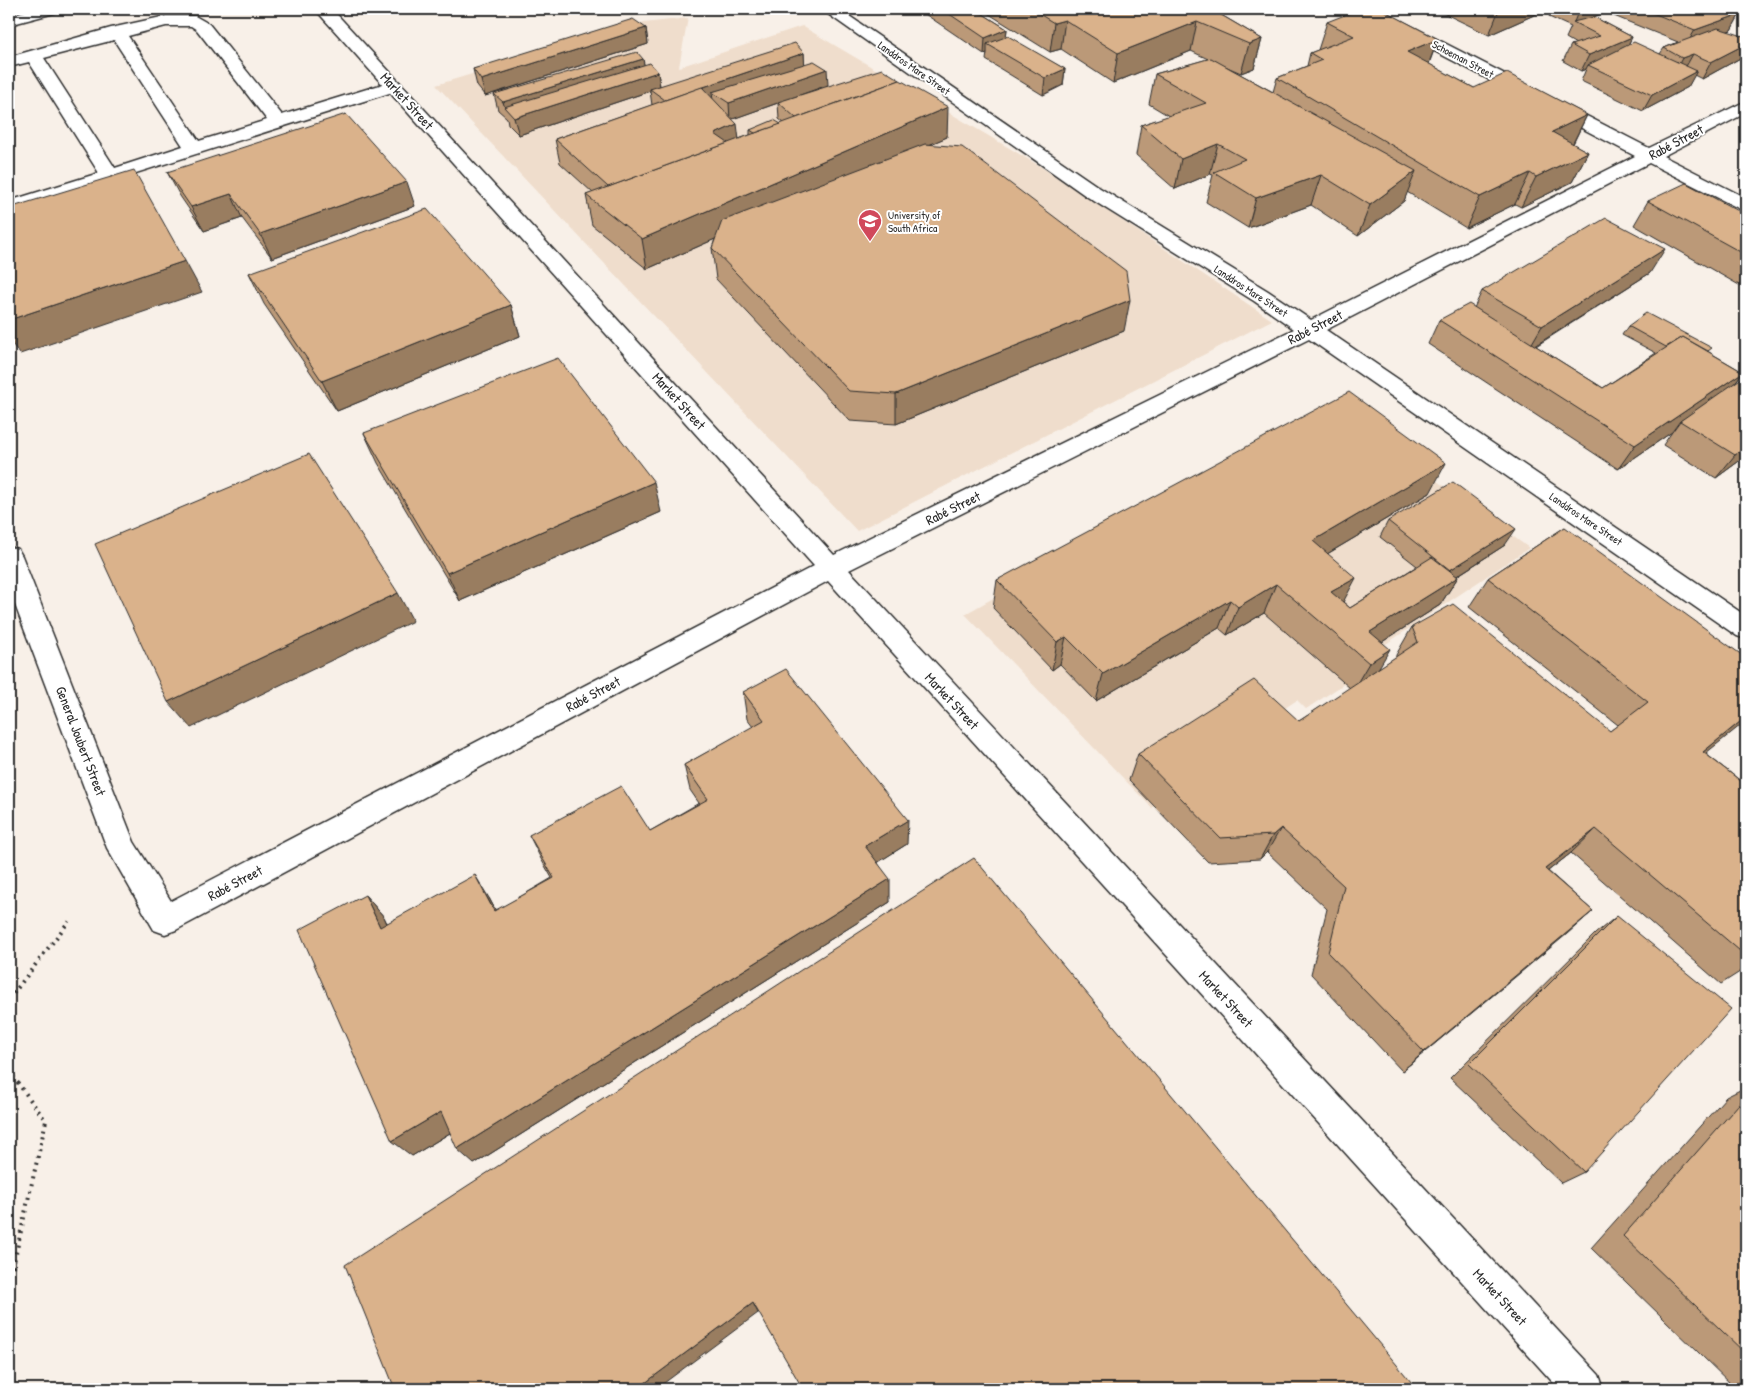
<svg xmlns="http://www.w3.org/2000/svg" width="1755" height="1398" viewBox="0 0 1755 1398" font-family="'Patrick Hand',sans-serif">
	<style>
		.built { fill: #efddcc }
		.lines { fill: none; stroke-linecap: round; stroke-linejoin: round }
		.lane-casing { stroke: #2b2b2b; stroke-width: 3 }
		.street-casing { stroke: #2b2b2b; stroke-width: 3 }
		.path-far1 { stroke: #2b2b2b; stroke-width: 3; stroke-dasharray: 1 4; stroke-linecap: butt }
		.path { stroke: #2b2b2b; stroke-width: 4; stroke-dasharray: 2 5; stroke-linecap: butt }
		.lane { fill: #fff; fill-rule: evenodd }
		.street { fill: #fff; fill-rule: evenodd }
		.wall { fill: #bb9978; stroke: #2b2b2b; fill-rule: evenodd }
		.shaded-wall { fill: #997d61; stroke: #2b2b2b }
		.building { fill: #dab28b; stroke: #2b2b2b }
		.labels { text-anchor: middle; stroke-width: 4; stroke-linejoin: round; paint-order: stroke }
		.far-street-label { font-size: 11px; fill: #2b2b2b; stroke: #fff }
		.far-poi-label { font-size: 11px; fill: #2b2b2b; stroke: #fff; text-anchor: start }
		.street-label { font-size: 14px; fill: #2b2b2b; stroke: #fff }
	</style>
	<rect width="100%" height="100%" fill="#f8f0e8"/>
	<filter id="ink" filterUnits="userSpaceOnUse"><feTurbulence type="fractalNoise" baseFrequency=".02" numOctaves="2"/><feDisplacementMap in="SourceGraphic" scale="10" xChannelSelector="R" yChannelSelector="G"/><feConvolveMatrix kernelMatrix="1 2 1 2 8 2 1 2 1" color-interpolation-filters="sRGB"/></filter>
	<g filter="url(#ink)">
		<g class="built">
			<path d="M688,18L679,67L802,26L1038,165L1272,320L857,531L436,85L635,24Z"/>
			<path d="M1334,406L1529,548L1362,660L1353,693L1344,684L1306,709L1297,700L1263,723L1152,808L965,614Z"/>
		</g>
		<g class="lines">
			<g class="lane-casing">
				<path id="lane" d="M166,16H195L209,24L282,115L393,81L399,82L402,86L399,90L9,213V201L99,173L29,62L9,67V57L111,28ZM166,26H191L197,30L267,120L199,141L128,36ZM114,40L183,146L115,168L44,58Z"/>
			</g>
			<g class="street-casing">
				<g id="street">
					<path d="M34,9H60L58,12L9,25V15Z"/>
					<path d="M315,9H332L834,555L1294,329L1254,301L1086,196L821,9H839L1100,188L1268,291L1311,320L1635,156L1360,12L1358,9H1378L1649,148L1746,101V113L1663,156L1746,198V212L1649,163L1326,330L1746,616V639L1737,636L1309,339L849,570L1599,1375L1604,1389H1559L828,581L176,930L165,934L154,930L107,848L9,589V547L18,549L22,556L134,842L171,901L814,566Z"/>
				</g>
			</g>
			<path class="path-far1" d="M65,926L70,920"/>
			<g class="path">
				<path d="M9,999L66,925"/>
				<path d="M9,1071L46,1121L9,1284"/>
			</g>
			<use href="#lane" class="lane"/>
			<use href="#street" class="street"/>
		</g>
		<g class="wall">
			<path d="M923,9H975L1007,29L1006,37L1065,69L1063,85L1043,95L986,60L987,53L984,54L922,12Z"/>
			<path d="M981,9H1211L1262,39L1254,68L1241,73L1227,67L1273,92L1277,78L1307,66L1310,53L1318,50L1327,22L1438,39L1429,64L1474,88L1587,115L1573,144L1588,152L1572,182L1521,207L1515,204L1466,228L1407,192L1404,201L1358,236L1311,205L1248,228L1206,202L1213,175L1210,174L1175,189L1136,155L1141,125L1169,116L1149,104L1155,74L1208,59L1191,51L1113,83L1061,49L1050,52Z"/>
			<path d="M1435,9H1544L1543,11L1489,35Z"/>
			<path d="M1553,9H1611L1594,17L1632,37L1628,45L1660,54L1664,48L1678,42L1609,14L1612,9H1726L1740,14L1731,30L1728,31L1744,56L1702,79L1694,75L1688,87L1643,111L1581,81L1586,69L1581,71L1563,61L1571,45L1576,44L1566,38L1571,27L1549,17Z"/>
			<path d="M646,28L648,44L485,96L477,86L473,69Z"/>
			<path d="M804,53V64L828,85L799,95L947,137L930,144L1124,331L896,424L850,421L716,279L712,248L715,239L647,269L592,225L586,195L593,193L560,163L555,139L652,105L650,91L519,135L508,124L507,118L498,110L494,94L643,59L644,65L658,72L660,86ZM778,103L779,119L784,123L750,130V135L739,139L732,119Z"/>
			<path d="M167,172L415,206L272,258L242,218L204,231L180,196Z"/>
			<path d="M1648,201L1746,215V289L1634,225Z"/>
			<path d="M249,273L511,305L520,336L337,411L264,304Z"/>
			<path d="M1650,273L1536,346L1603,388L1656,353L1622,335L1628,326L1709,352L1743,372L1735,383L1746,456L1716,478L1663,445L1672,432L1618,469L1428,344L1439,320L1474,308L1482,291Z"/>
			<path d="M364,433L661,512L460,601L378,463Z"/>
			<path d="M1430,493L1327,554L1343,602L1350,608L1417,566L1380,537L1388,521L1505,545L1457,576L1458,577L1440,605L1382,642L1378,669L1396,657V655L1412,627L1610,731L1618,725L1469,607L1488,578L1565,527L1706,754L1746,785V968L1721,984L1571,853L1548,871L1593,911L1402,1071L1311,974L1327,909L1267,852L1260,859L1208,862L1129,780L1138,754L1299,721L1350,688L1264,613L1227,635L1219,628L1096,701L1060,664L1052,670L993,608L997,580Z"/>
			<path d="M743,692L907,844L878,862L890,902L474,1164L450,1133L412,1156L365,895L384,917L387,923L489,898L496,911L552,878L541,859L529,835L650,831L699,803L690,790L684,765L753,727L747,719Z"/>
			<path d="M1617,916L1584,1172L1561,1183L1450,1078L1596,933Z"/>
			<path d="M1746,1087V1389H1736L1591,1248L1726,1097Z"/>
		</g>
		<g class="shaded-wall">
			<path d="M1506,9H1544L1543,11L1489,35L1498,12Z"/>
			<path d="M1585,9H1611L1578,24L1574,22L1578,12Z"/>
			<path d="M1740,14L1731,30L1686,46L1695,30Z"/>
			<path d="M1065,20L1061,49L1050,52L1054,23Z"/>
			<path d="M1197,22L1191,51L1113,83L1118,53Z"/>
			<path d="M646,28L648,44L485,96L481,80Z"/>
			<path d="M1007,29L1005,45L987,44V53L984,54L985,38Z"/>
			<path d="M1632,37L1624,53L1588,65L1586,69L1581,71L1589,55Z"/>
			<path d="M1262,39L1254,68L1241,73L1249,44Z"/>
			<path d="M1438,39L1427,68L1407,52Z"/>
			<path d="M1746,44V52L1744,56L1702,79L1711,62Z"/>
			<path d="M804,53L805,70L712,92L713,101L665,100Z"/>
			<path d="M1693,54L1684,70L1674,74L1682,58Z"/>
			<path d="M643,59L646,75L505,108L503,102Z"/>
			<path d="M827,69L828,85L730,120L729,103Z"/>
			<path d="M1065,69L1063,85L1043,95L1045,78Z"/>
			<path d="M1697,71L1688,87L1643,111L1652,95Z"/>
			<path d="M658,72L660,88L650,89V91L519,135L514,118Z"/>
			<path d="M948,107L947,137L647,269L642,239Z"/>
			<path d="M1587,115L1572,145L1552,132Z"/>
			<path d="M737,124L740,148L610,189L715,134Z"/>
			<path d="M1218,144L1210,174L1175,189L1181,159Z"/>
			<path d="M1588,152L1572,182L1521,207L1536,177Z"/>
			<path d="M1416,171L1404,201L1358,236L1370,205Z"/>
			<path d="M1530,173L1515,204L1466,228L1480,197Z"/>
			<path d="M1321,175L1311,205L1248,228L1256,198Z"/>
			<path d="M407,182L415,206L272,258L260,234Z"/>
			<path d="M231,194L242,218L204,231L191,207Z"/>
			<path d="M1665,249L1650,273L1528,350L1542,326Z"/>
			<path d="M185,261L202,292L20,354L9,340V320Z"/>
			<path d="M1130,300L1124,331L896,424V394Z"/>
			<path d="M511,305L520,336L337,411L322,381Z"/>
			<path d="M1743,372L1725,396L1680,421L1672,432L1618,469L1635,445Z"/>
			<path d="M1746,447V456L1716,478L1735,455Z"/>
			<path d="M1446,463L1430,493L1300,570L1313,541Z"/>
			<path d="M654,482L661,512L460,601L447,573Z"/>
			<path d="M1516,529L1505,545L1441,586L1450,570Z"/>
			<path d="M1458,577L1440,605L1360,656L1370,632Z"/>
			<path d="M1356,578L1341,606L1331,592Z"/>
			<path d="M1276,584L1264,613L1227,635L1238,607Z"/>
			<path d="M398,593L413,621L191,728L168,702Z"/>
			<path d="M1230,600L1219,628L1096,701L1103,674Z"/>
			<path d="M1066,637L1060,664L1052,670L1057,642Z"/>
			<path d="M1390,649L1374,676L1353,690L1369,663Z"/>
			<path d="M1746,717V721L1676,777L1703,752Z"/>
			<path d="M908,820L907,844L866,870L865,846Z"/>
			<path d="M1281,828L1267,852L1260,859L1273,835Z"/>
			<path d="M1596,829L1571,853L1521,892L1545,869Z"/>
			<path d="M475,875L489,898L508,934L494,911Z"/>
			<path d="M890,879V902L474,1164L457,1149Z"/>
			<path d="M365,895L384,917L398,949L380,927Z"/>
			<path d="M1593,911L1567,934L1402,1071L1424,1052Z"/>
			<path d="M441,1112L458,1128L412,1156L392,1141Z"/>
			<path d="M753,1303L758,1313L656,1389H637Z"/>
		</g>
		<g class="building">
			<path d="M942,9H975L1007,29L985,38Z"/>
			<path d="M1031,9H1211L1262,39L1249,44L1197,22L1118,53L1065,20L1054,23Z"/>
			<path d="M1360,9H1381L1438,39L1407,52L1474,88L1507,73L1587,115L1552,132L1588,152L1536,177L1530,173L1480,197L1277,78L1322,60L1310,53L1354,36L1327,22Z"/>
			<path d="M1491,9H1506L1498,12Z"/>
			<path d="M1572,9H1585L1578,12Z"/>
			<path d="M1643,9H1726L1740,14L1695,30Z"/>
			<path d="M1594,17L1632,37L1589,55L1571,45L1600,36L1573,22Z"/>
			<path d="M633,19L646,28L481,80L473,69Z"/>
			<path d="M1718,28L1746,37V44L1711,62L1693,54L1682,58L1664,48Z"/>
			<path d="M1008,36L1065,69L1045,78L987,44Z"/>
			<path d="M1634,42L1697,71L1652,95L1588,65Z"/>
			<path d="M795,43L804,53L665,100L650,89Z"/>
			<path d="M637,52L643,59L503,102L494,94Z"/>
			<path d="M1211,58L1416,171L1370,205L1321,175L1256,198L1214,172L1245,159L1218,144L1181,159L1141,125L1206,103L1155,74Z"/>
			<path d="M814,61L827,69L729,103L712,92Z"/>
			<path d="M650,63L658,72L514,118L504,107Z"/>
			<path d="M882,69L900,80L796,118L778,102Z"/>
			<path d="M900,80L948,107L642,239L586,195Z"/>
			<path d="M702,87L737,124L715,134L728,143L608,187L555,139Z"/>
			<path d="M346,114L407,182L260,234L231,194L191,207L167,172Z"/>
			<path d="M774,120L781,124L755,133L750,130Z"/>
			<path d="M925,144L962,147L1126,271L1130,300L896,394L849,391L712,248L722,221Z"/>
			<path d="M134,170L185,261L9,320V208Z"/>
			<path d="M1686,183L1746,215V255L1648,201Z"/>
			<path d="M427,209L511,305L322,381L249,273Z"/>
			<path d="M1606,218L1665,249L1542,326L1482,291Z"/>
			<path d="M1469,304L1603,388L1683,337L1743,372L1635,445L1439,320Z"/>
			<path d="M1646,313L1712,348L1708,351L1683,337L1666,347L1628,326Z"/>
			<path d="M558,358L654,482L447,573L364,433Z"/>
			<path d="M1746,375V447L1735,455L1680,421Z"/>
			<path d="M1349,392L1446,463L1313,541L1356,578L1331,592L1350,608L1432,557L1458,577L1370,632L1390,649L1369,663L1276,584L1238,607L1230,600L1103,674L1066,637L1057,642L997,580Z"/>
			<path d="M309,454L398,593L168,702L95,544Z"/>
			<path d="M1453,482L1516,529L1450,570L1388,521Z"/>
			<path d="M1565,527L1746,658V717L1703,752L1746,785V956L1596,829L1545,869L1593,911L1424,1052L1328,953L1344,886L1281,828L1273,835L1220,838L1138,754L1254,680L1299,721L1418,642L1412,627L1453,604L1610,731L1648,702L1488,578Z"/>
			<path d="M786,669L908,820L865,846L890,879L457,1149L441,1112L392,1141L299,930L365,895L380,927L475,875L494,911L554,878L529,835L621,786L650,831L708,799L684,765L764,720L743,692Z"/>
			<path d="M974,858L1417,1389H803L753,1303L637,1389H395L345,1265Z"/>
			<path d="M1617,916L1731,1009L1584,1172L1469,1064Z"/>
			<path d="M1746,1096V1354L1623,1236Z"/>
		</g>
	</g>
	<defs>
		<g id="university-pin" transform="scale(1.25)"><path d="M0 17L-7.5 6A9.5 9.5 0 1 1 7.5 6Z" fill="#d1495b" stroke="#fff"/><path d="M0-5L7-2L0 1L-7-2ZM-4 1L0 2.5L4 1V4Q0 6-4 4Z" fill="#fff"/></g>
	</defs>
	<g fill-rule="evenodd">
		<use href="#university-pin" x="870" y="221"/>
	</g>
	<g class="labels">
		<g class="far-street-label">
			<text transform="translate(1463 59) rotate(28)" y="4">Schoeman Street</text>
			<text transform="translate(914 68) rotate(35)" y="4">Landdros Mare Street</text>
			<text transform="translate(1251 291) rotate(33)" y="4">Landdros Mare Street</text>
			<text transform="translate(1586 519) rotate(34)" y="4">Landdros Mare Street</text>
		</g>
		<g class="far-poi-label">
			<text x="888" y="219">University of<tspan x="888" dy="13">South Africa</tspan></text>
		</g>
		<g class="street-label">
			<text transform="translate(407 101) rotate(48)" y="5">Market Street</text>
			<text transform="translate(1676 142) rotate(-28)" y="5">Rabé Street</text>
			<text transform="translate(1315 327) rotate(-27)" y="5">Rabé Street</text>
			<text transform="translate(679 401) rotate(48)" y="5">Market Street</text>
			<text transform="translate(953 508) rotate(-26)" y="5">Rabé Street</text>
			<text transform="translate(593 694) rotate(-28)" y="5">Rabé Street</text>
			<text transform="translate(952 701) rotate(47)" y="5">Market Street</text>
			<text transform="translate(81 741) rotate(69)" y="5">General Joubert Street</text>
			<text transform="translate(235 883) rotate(-28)" y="5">Rabé Street</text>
			<text transform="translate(1226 999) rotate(47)" y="5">Market Street</text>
			<text transform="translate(1500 1297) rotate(47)" y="5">Market Street</text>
		</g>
	</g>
	<rect width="1755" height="1398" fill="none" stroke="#fff" stroke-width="30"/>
	<rect x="15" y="15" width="1725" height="1368" fill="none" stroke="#2b2b2b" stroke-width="2" filter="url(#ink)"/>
</svg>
